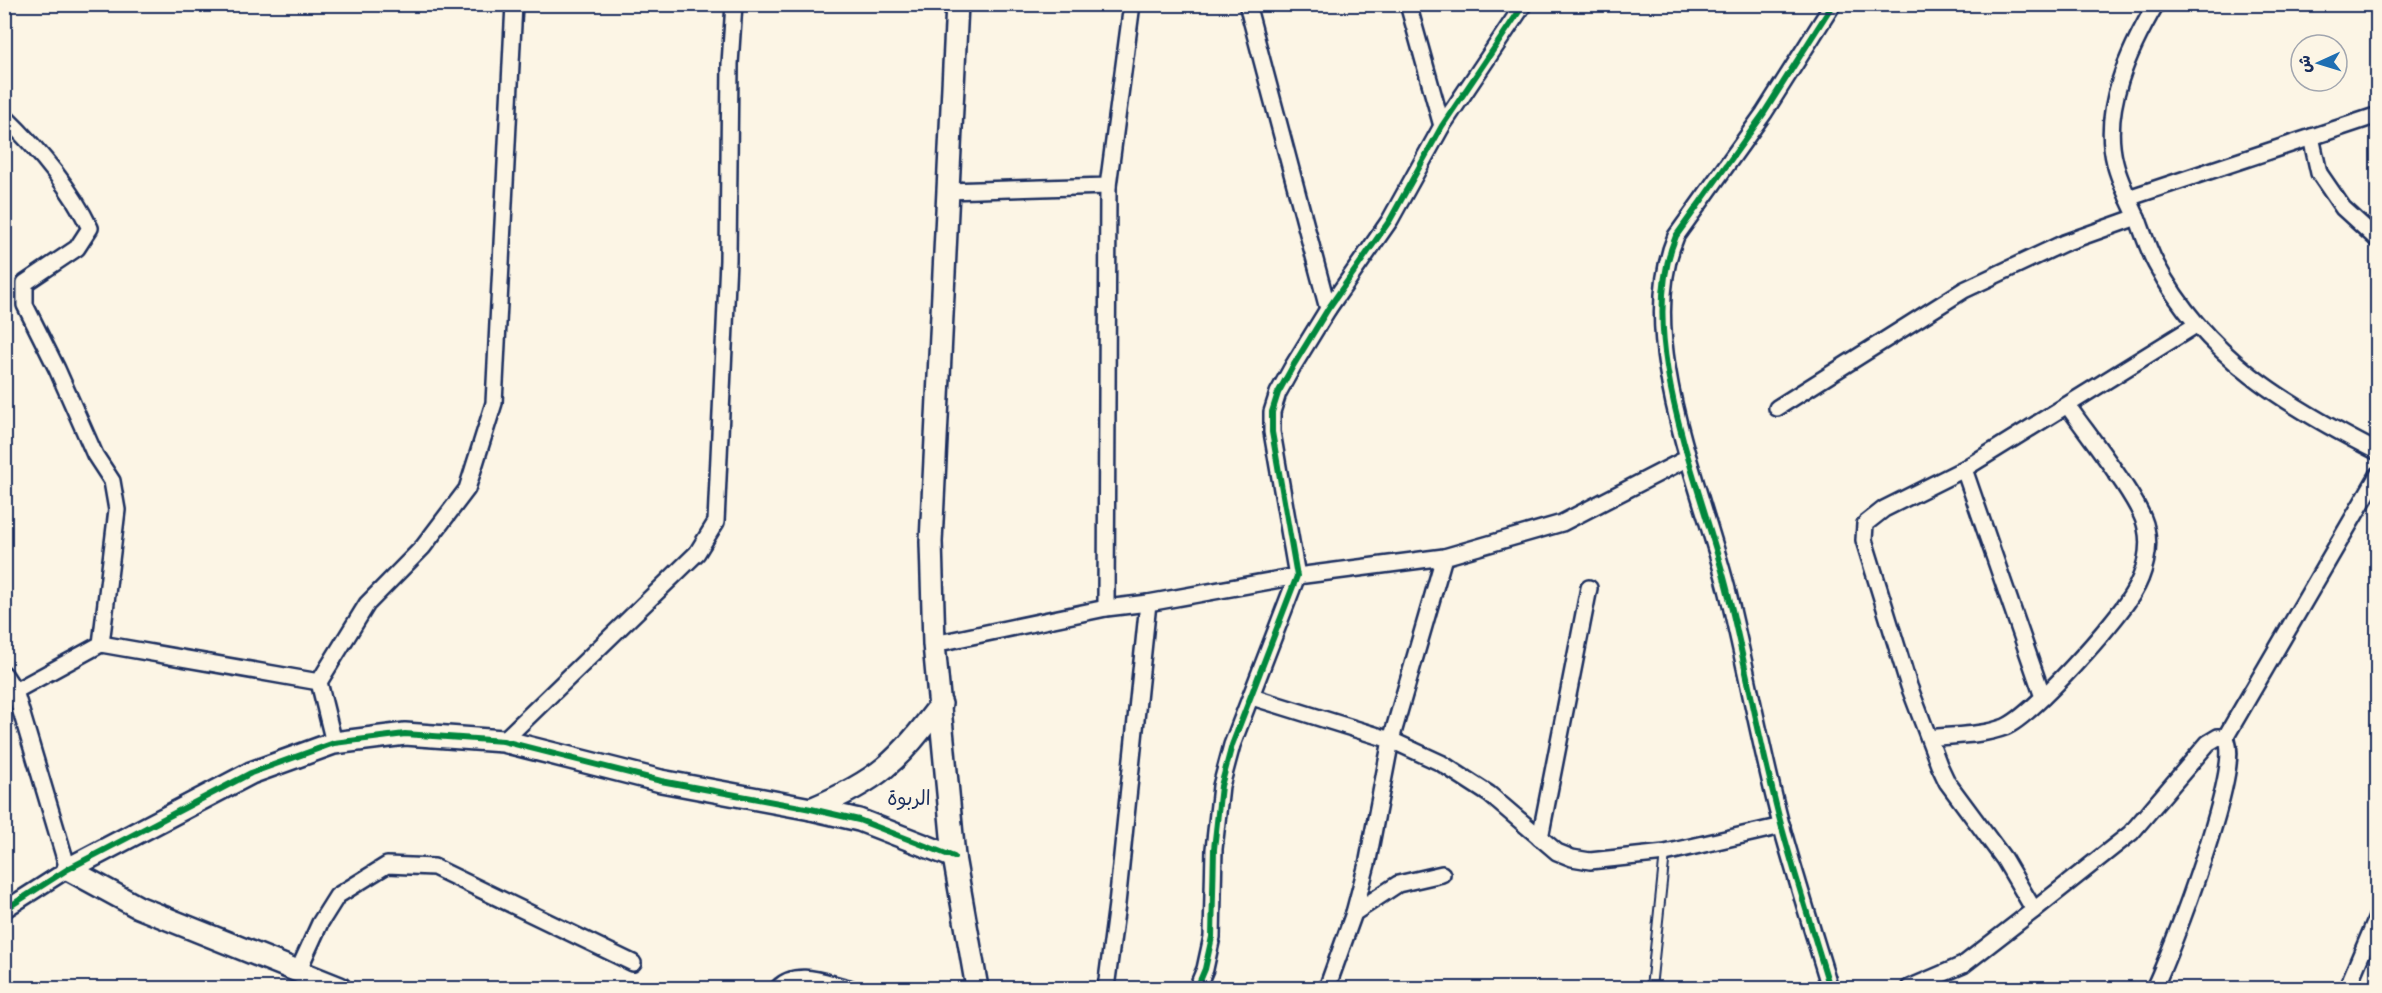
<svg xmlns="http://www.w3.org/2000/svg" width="2382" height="993" viewBox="0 0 2382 993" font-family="'Patrick Hand','Playpen Sans Arabic',sans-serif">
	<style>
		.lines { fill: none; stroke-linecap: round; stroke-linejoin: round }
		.lane-casing { stroke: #1b2f5e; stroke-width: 12 }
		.street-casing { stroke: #1b2f5e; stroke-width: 20 }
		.secondary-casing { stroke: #1b2f5e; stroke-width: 26 }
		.lane { stroke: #fcf5e5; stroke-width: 8 }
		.street { stroke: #fcf5e5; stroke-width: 15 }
		.secondary { stroke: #fcf5e5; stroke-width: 21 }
		.cycleway-casing { stroke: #fcf5e5; stroke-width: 10 }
		.cycleway { stroke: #00873e; stroke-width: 6 }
		.labels { text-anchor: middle; stroke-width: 5; stroke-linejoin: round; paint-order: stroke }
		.neighbourhood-label { font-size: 20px; fill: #1b2f5e; stroke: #fcf5e5 }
	</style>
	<rect width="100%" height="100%" fill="#fcf5e5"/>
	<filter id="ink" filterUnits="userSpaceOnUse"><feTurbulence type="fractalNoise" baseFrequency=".0167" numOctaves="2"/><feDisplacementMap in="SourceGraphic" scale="12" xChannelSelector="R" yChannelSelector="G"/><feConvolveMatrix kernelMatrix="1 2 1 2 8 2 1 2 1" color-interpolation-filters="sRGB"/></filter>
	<g filter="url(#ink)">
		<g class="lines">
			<g class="lane-casing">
				<path id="lane" d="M1651,988L1665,853"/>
			</g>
			<g class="street-casing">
				<g id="street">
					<path d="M1247,4L1328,309"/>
					<path d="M1408,4L1442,126"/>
					<path d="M2156,4C2129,50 2101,109 2115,163C2120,184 2131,203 2139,222C2144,236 2149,251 2156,264C2205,357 2287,406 2378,452"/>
					<path d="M4,116C37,148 70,187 90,228L77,248L25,283V305L57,369L95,455L112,481L117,510L101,644L15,691"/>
					<path d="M2311,137L2319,173L2343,208L2378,240"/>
					<path d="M948,191L1108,186L1132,4"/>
					<path d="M2128,198L2378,115"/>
					<path d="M1777,408L1964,290L2064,243L2137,217"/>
					<path d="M1964,469L2043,697"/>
					<path d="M1106,608L1108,186"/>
					<path d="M101,644L319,682"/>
					<path d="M934,644L1106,608L1148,603L1297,576L1444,557L1562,523L1688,458"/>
					<path d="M4,674L15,691L68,869L4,910"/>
					<path d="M1252,697L1391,740L1441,763L1489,794L1557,852L1572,858L1590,861L1665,853L1782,826"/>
					<path d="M1929,738C1954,735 1981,736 2005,727C2032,716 2117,621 2133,593C2144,575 2151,549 2146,528C2142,502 2085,431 2068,406"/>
					<path d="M2225,738L2378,475"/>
					<path d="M503,741L697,553L716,522L728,260L730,64L734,4"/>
					<path d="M334,743L319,682L367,604L423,547L467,489L494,403L514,4"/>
					<path d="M1540,838L1589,588"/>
					<path d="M2034,910L2131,833L2208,743L2218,737L2225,738C2247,757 2169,958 2154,988"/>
					<path d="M1354,913L1368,860L1391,740L1444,557"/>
					<path d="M298,971L320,923L337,896L387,865L434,867L633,963"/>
					<path d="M778,988C797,969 826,983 849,988"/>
					<path d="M1106,988L1117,904L1148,603"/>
					<path d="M1197,988L1205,969L1212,937L1214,849L1221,786L1232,745L1297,576L1272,432V412L1278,393L1293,366L1328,309L1390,220L1442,126L1524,4"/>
					<path d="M1327,988L1354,913L1398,884L1442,874"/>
					<path d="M1830,988C1814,935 1797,882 1782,828C1761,750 1747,671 1728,593C1703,490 1633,338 1676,236L1764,113L1833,4"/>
					<path d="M1909,988L1963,965L2034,910L2004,859L1947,782L1939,765L1909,686L1864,540L1865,524L1884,509L1964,469L2196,325"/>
					<path d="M2347,988L2378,915"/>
				</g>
			</g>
			<g class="secondary-casing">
				<g id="secondary">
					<path d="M957,4L931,542L934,644L954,857L977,988"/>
					<path d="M811,809C879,780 897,762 941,704"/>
					<path d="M68,869L251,773L334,743L405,734L503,741L661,781L811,809L859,820L954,857"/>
					<path d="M68,869L138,907L340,988"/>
				</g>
			</g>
			<use href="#lane" class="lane"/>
			<use href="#street" class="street"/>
			<use href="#secondary" class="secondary"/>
			<g class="cycleway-casing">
				<g id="cycleway">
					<path d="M4,910L68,869L251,773L334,743L405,734L503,741L661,781L811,809L859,820L954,857"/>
					<path d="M1197,988L1205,969L1212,937L1214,849L1221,786L1232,745L1297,576L1272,432V412L1278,393L1293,366L1328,309L1390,220L1442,126L1524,4"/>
					<path d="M1830,988C1814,935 1797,882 1782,828C1761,750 1747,671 1728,593C1703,490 1633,338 1676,236L1764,113L1833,4"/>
				</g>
			</g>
			<use href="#cycleway" class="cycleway"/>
		</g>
	</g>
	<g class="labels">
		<g class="neighbourhood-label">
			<text x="909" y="805">الربوة</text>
		</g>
	</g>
	<rect width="2382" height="993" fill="none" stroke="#fcf5e5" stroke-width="24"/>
	<rect x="12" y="12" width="2358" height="969" fill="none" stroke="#1b2f5e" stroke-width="2" filter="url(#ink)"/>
	<g transform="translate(2319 63) rotate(266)"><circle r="28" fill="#fcf5e5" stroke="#a2a6af" stroke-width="1.5"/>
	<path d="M0-4.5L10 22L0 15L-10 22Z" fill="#1f6fb2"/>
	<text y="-9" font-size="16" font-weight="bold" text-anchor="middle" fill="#1b2f5e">ش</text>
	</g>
</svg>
